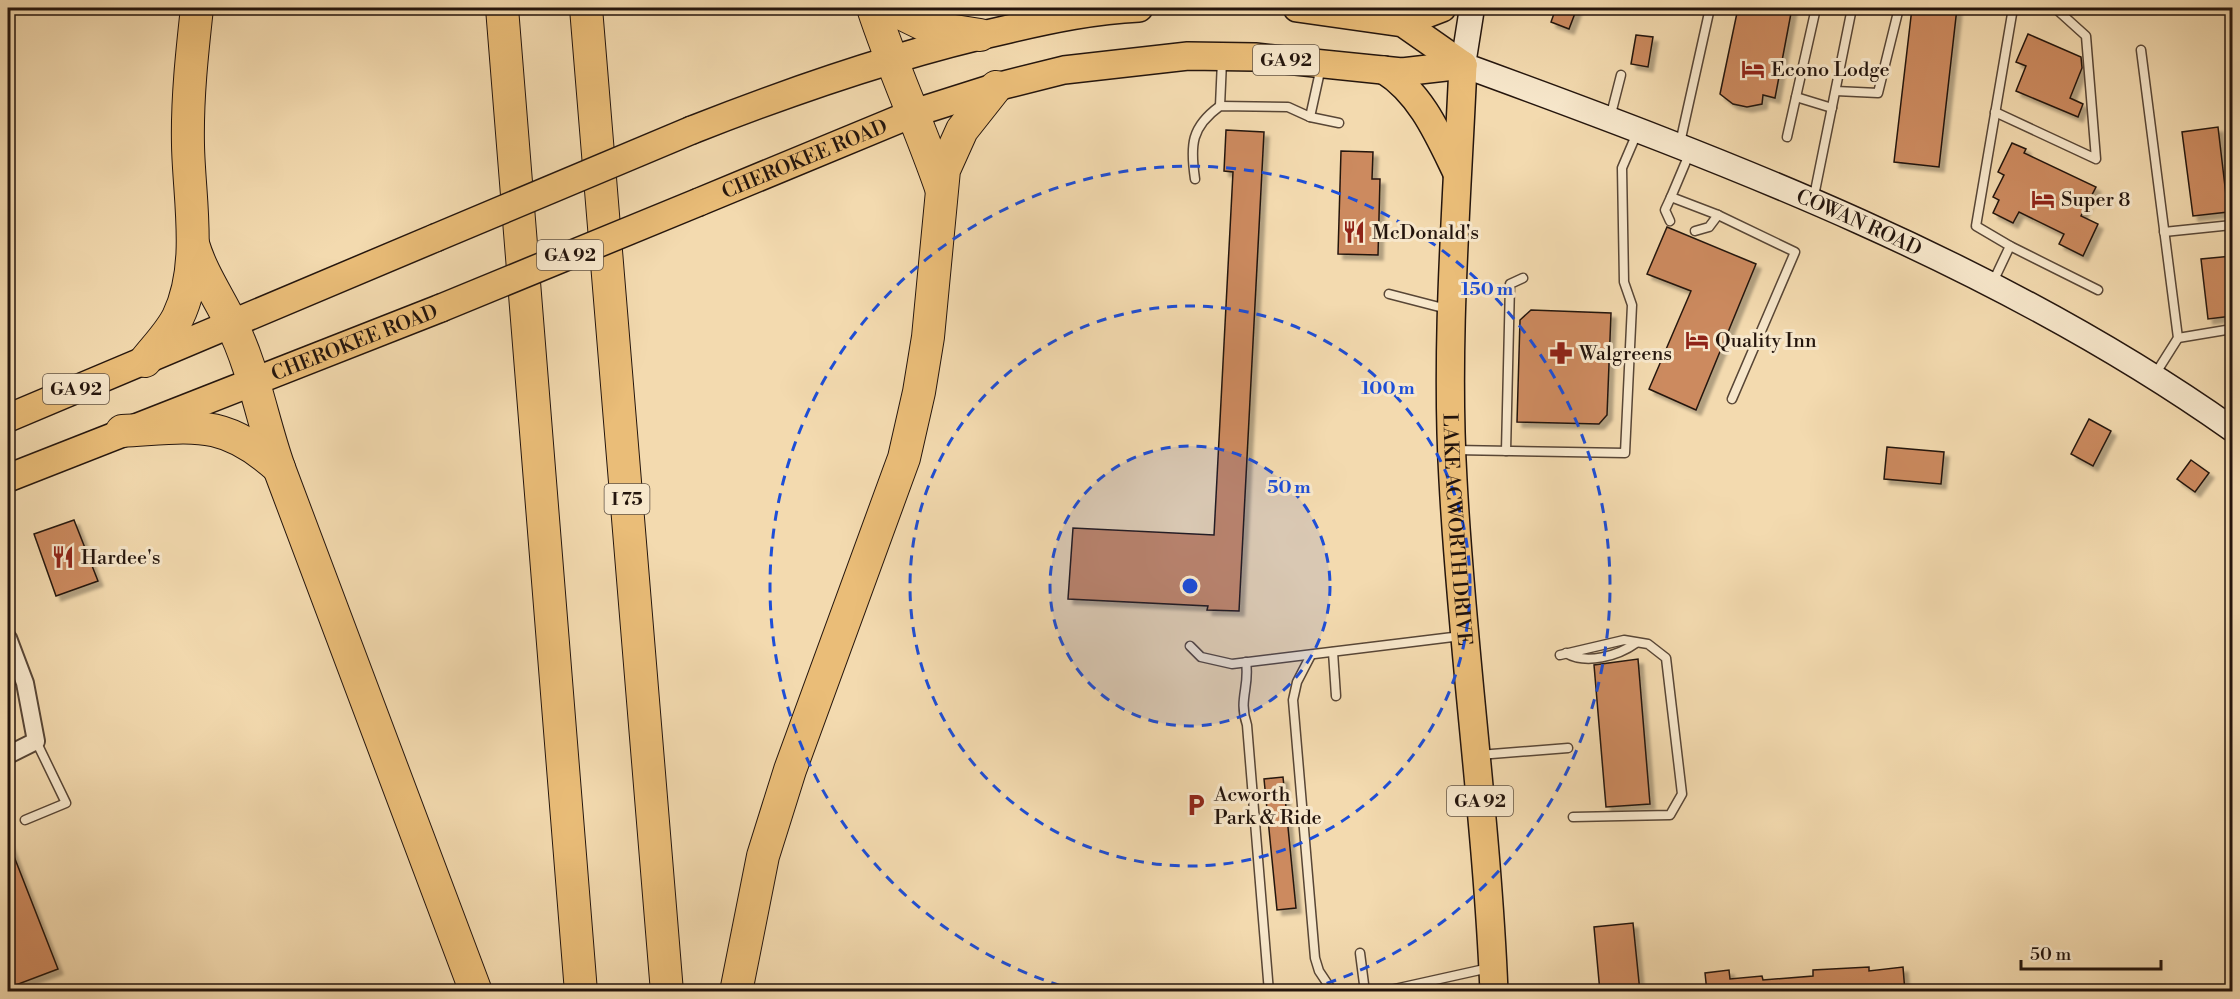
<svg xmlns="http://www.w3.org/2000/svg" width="2240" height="999" viewBox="0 0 2240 999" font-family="'Libre Bodoni',serif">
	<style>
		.building { fill: #cc8a5e; stroke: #24150d; stroke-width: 1.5; filter: url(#shadow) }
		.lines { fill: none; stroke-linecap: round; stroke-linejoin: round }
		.service-casing { stroke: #584636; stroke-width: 11 }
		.minor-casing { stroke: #584636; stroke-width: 20 }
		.secondary-casing { stroke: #24150d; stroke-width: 27 }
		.primary-casing { stroke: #24150d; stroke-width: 30 }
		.motorway-casing { stroke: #24150d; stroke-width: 34 }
		.service { stroke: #f7e7cb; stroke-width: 8 }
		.minor { stroke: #f7e7cb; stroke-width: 16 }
		.secondary { stroke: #f7e7cb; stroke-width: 24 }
		.primary { stroke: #eabd78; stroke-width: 27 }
		.motorway { stroke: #eabd78; stroke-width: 32 }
		.primary-bridge-casing { stroke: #24150d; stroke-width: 30; stroke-linecap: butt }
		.primary-bridge { stroke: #eabd78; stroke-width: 27 }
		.ring { fill: none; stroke: #1d4ed8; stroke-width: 3; stroke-dasharray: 10 8 }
		.labels { text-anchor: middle; stroke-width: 6; stroke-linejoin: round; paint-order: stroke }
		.shield { fill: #f7e7cb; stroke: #635446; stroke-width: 1.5 }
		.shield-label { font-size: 18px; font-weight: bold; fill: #24150d }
		.poi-label { font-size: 20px; fill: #24150d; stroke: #f7e7cb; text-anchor: start }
		.street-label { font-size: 20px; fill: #24150d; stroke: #f7e7cb }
		.centre { fill: #1d4ed8; stroke: #f7e7cb; stroke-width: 3 }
		.ring-label { font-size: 18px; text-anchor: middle; font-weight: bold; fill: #1d4ed8; stroke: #f7e7cb; stroke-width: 6; stroke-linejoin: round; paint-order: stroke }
	</style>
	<defs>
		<filter id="shadow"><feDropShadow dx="5" dy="5" stdDeviation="1.5" flood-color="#0004"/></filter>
	</defs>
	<rect width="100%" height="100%" fill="#f3daaf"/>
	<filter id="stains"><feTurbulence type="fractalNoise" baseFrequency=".00333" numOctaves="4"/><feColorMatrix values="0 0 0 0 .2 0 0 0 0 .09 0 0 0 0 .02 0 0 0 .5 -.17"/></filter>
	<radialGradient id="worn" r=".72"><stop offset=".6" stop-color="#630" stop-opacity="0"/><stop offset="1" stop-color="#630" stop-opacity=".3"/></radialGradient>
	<g class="building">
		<path d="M1556,8H1577L1569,29L1551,22Z"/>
		<path d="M1738,8H1792L1775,98L1763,95L1762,104L1747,107L1733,104L1720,94Z"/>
		<path d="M1912,8H1957L1939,167L1894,162Z"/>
		<path d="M2028,34L2081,57L2082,68L2070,98L2083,104L2078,117L2016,91L2026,66L2016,62Z"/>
		<path d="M1636,35L1653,37L1648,67L1631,64Z"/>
		<path d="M2218,127L2228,212L2193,216L2182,132Z"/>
		<path d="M1226,130L1264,132L1239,611L1207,610L1208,606L1068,599L1073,528L1214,535L1233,172L1224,171Z"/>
		<path d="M2012,143L2026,149L2024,153L2096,187L2081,216L2098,224L2083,256L2059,244L2064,234L2019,212L2013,223L1993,213L1999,200L1993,197L2004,175L1998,172Z"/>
		<path d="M1341,151L1373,152L1372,179H1380L1378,255L1338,254Z"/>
		<path d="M1667,227L1756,264L1696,410L1649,389L1691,291L1647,274Z"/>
		<path d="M2232,256V316L2208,319L2201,259Z"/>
		<path d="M1531,310L1611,313L1607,415L1599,424L1517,422L1520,320Z"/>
		<path d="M2089,419L2111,431L2093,466L2071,454Z"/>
		<path d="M1887,447L1944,452L1941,484L1884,479Z"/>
		<path d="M2191,460L2209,473L2195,492L2177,479Z"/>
		<path d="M74,520L98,581L56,596L34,534Z"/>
		<path d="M1638,659L1650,804L1606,807L1594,665Z"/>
		<path d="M1283,777L1296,908L1277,910L1264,779Z"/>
		<path d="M8,841L58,969L8,988Z"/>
		<path d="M1633,923L1640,992H1600L1594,927Z"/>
		<path d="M1869,967V971L1903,967L1905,992H1707L1705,973L1729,970L1730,979L1762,976L1763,980L1813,976V970Z"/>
	</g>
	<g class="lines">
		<g class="service-casing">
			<g id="service">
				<path d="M2141,50L2178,338L2154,376"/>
				<path d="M1836,91L1878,93L1899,8"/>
				<path d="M1796,97L1832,108"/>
				<path d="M1220,106L1222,61"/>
				<path d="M1995,112L2096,159L2086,36L2055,8"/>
				<path d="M1310,117L1321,67"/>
				<path d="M1610,118L1621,75"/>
				<path d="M1787,137L1816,8"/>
				<path d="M1680,143L1710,8"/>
				<path d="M1690,152L1671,197L1718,215L1795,252L1732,399"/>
				<path d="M1195,179C1190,145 1191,127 1220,106L1288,107L1310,117L1339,123"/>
				<path d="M1813,201L1852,8"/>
				<path d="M1670,221L1665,210L1671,197"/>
				<path d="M1695,231L1709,227L1718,215"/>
				<path d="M2164,232L2232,225"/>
				<path d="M2010,246L1976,226L2013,8"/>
				<path d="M1992,284L2010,246L2098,290"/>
				<path d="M1389,294L1447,309"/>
				<path d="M2178,338L2232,329"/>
				<path d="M1455,450L1625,453L1632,305L1624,282L1622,168L1637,133"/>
				<path d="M1506,451L1510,284L1523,278"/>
				<path d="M1190,646L1201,657L1232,664L1461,636"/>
				<path d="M1333,652L1336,696"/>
				<path d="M1566,653C1586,665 1618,656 1636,643"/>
				<path d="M1311,655L1297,682L1293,700L1315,958L1319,971L1333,992"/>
				<path d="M1560,655L1624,640L1648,644L1666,658L1682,794L1670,815L1573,817"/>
				<path d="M1246,662C1250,687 1238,699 1247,725L1269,992"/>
				<path d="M1479,755L1568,748"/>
				<path d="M25,820L66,803L36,741"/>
				<path d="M1360,953L1365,992"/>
				<path d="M1381,992L1489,968"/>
			</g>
		</g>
		<g class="minor-casing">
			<path id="minor" d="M8,638L25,683L36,741L8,755"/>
		</g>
		<g class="secondary-casing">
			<g id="secondary">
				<path id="s1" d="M1472,8L1463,65C1729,162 2000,265 2232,429"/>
			</g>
		</g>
		<g class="primary-casing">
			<g id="primary">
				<path d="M1297,8L1403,23L1463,65"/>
				<path d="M1403,23L1442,8"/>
				<path id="s2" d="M1463,65C1457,203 1445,342 1453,480C1462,651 1487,821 1494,992"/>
				<path d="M1384,70C1421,93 1439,136 1457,173"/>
				<path d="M692,130C796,89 900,53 1009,29C1052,19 1095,10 1139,8"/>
				<path id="s3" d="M699,202L914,113L996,87L1064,70L1188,56L1255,57L1402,72L1463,65"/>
				<path d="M8,418L435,238"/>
				<path id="s4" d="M8,478L441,308"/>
			</g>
		</g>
		<g class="motorway-casing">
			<g id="motorway">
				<path d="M502,8L581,992"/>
				<path d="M586,8L667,992"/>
				<path d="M873,8C893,69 920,127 941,188"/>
				<path d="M890,8L929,27L980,35"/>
				<path d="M193,244C202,274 218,296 231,323C254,369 262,420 279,468L476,992"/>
				<path d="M145,361C156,347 170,333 178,317C203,265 189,200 188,145C187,99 192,53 197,8"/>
				<path d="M122,431C192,427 223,417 279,468"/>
				<path d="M736,992L763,856L790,770L904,458L919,392L928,337L944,170L962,130L996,87"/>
			</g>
		</g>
		<use href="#service" class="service"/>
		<use href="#minor" class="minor"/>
		<use href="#secondary" class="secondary"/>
		<use href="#primary" class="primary"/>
		<use href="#motorway" class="motorway"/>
		<g class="primary-bridge-casing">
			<g id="primary-bridge">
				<path d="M435,238L692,130"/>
				<path d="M441,308L699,202"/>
			</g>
		</g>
		<use href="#primary-bridge" class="primary-bridge"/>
	</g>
	<circle cx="1190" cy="586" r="140" fill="#1d4ed8" fill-opacity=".12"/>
	<g class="ring">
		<circle cx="1190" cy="586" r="140"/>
		<circle cx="1190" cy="586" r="280"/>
		<path d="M1078 991A420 420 0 1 1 1302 991"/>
	</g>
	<defs>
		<g id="hotel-bare" transform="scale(1.8)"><path d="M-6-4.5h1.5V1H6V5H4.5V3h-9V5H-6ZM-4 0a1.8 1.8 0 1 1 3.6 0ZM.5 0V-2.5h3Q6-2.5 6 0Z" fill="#8f2418" stroke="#f7e7cb" stroke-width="2.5" paint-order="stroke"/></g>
		<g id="restaurant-bare" transform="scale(1.8)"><path d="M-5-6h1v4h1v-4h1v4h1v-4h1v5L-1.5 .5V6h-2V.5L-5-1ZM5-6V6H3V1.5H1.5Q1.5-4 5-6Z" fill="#8f2418" stroke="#f7e7cb" stroke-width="2.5" paint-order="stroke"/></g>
		<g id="pharmacy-bare" transform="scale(1.8)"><path d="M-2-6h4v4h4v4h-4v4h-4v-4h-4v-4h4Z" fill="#8f2418" stroke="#f7e7cb" stroke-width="2.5" paint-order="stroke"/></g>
		<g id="parking-bare" transform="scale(1.8)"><path d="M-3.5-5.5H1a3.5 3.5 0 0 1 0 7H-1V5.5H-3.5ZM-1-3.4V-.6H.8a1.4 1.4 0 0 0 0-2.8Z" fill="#8f2418" stroke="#f7e7cb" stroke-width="2.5" paint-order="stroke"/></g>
	</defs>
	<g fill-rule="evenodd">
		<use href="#hotel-bare" x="1753" y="69"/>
		<use href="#hotel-bare" x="2043" y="199"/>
		<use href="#restaurant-bare" x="1354" y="232"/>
		<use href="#hotel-bare" x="1697" y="340"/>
		<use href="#pharmacy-bare" x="1561" y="353"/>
		<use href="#restaurant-bare" x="63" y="557"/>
		<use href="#parking-bare" x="1196" y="805"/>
	</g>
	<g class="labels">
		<g class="shield">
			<rect x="1253" y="45" width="66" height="30" rx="4.5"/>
			<rect x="537" y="240" width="66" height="30" rx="4.5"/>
			<rect x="43" y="374" width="66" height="30" rx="4.5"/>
			<rect x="604.5" y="484" width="45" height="30" rx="4.5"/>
			<rect x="1447" y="786" width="66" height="30" rx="4.5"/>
		</g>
		<g class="shield-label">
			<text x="1286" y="66">GA 92</text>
			<text x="570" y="261">GA 92</text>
			<text x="76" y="395">GA 92</text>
			<text x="627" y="505">I 75</text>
			<text x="1480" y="807">GA 92</text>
		</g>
		<g class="poi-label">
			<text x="1771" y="76">Econo Lodge</text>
			<text x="2061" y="206">Super 8</text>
			<text x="1372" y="239">McDonald's</text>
			<text x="1715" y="347">Quality Inn</text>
			<text x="1579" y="360">Walgreens</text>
			<text x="81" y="564">Hardee's</text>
			<text x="1214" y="801">Acworth<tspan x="1214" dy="23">Park &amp; Ride</tspan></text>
		</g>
		<g class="street-label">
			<text dy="7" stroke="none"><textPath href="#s3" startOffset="114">CHEROKEE ROAD</textPath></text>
			<text dy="7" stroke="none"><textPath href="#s1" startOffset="484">COWAN ROAD</textPath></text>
			<text dy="7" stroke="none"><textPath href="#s4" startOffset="372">CHEROKEE ROAD</textPath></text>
			<text dy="7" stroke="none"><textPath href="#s2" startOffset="465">LAKE ACWORTH DRIVE</textPath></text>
		</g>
	</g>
	<circle cx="1190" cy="586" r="9" class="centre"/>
	<g class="ring-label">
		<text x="1487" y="295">150 m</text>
		<text x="1388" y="394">100 m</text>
		<text x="1289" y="493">50 m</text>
	</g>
	<rect width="2240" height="999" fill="none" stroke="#f3daaf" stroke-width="30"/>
	<rect x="9" y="9" width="2222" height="981" fill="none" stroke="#24150d" stroke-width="3"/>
	<rect x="15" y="15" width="2210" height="969" fill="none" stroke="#24150d" stroke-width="1.5"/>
	<path d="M2021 960v9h140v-9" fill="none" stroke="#24150d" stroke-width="3"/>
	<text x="2030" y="960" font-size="18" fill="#24150d" stroke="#f7e7cb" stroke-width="4.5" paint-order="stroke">50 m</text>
	<rect width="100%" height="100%" filter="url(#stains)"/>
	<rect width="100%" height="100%" fill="url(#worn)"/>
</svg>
